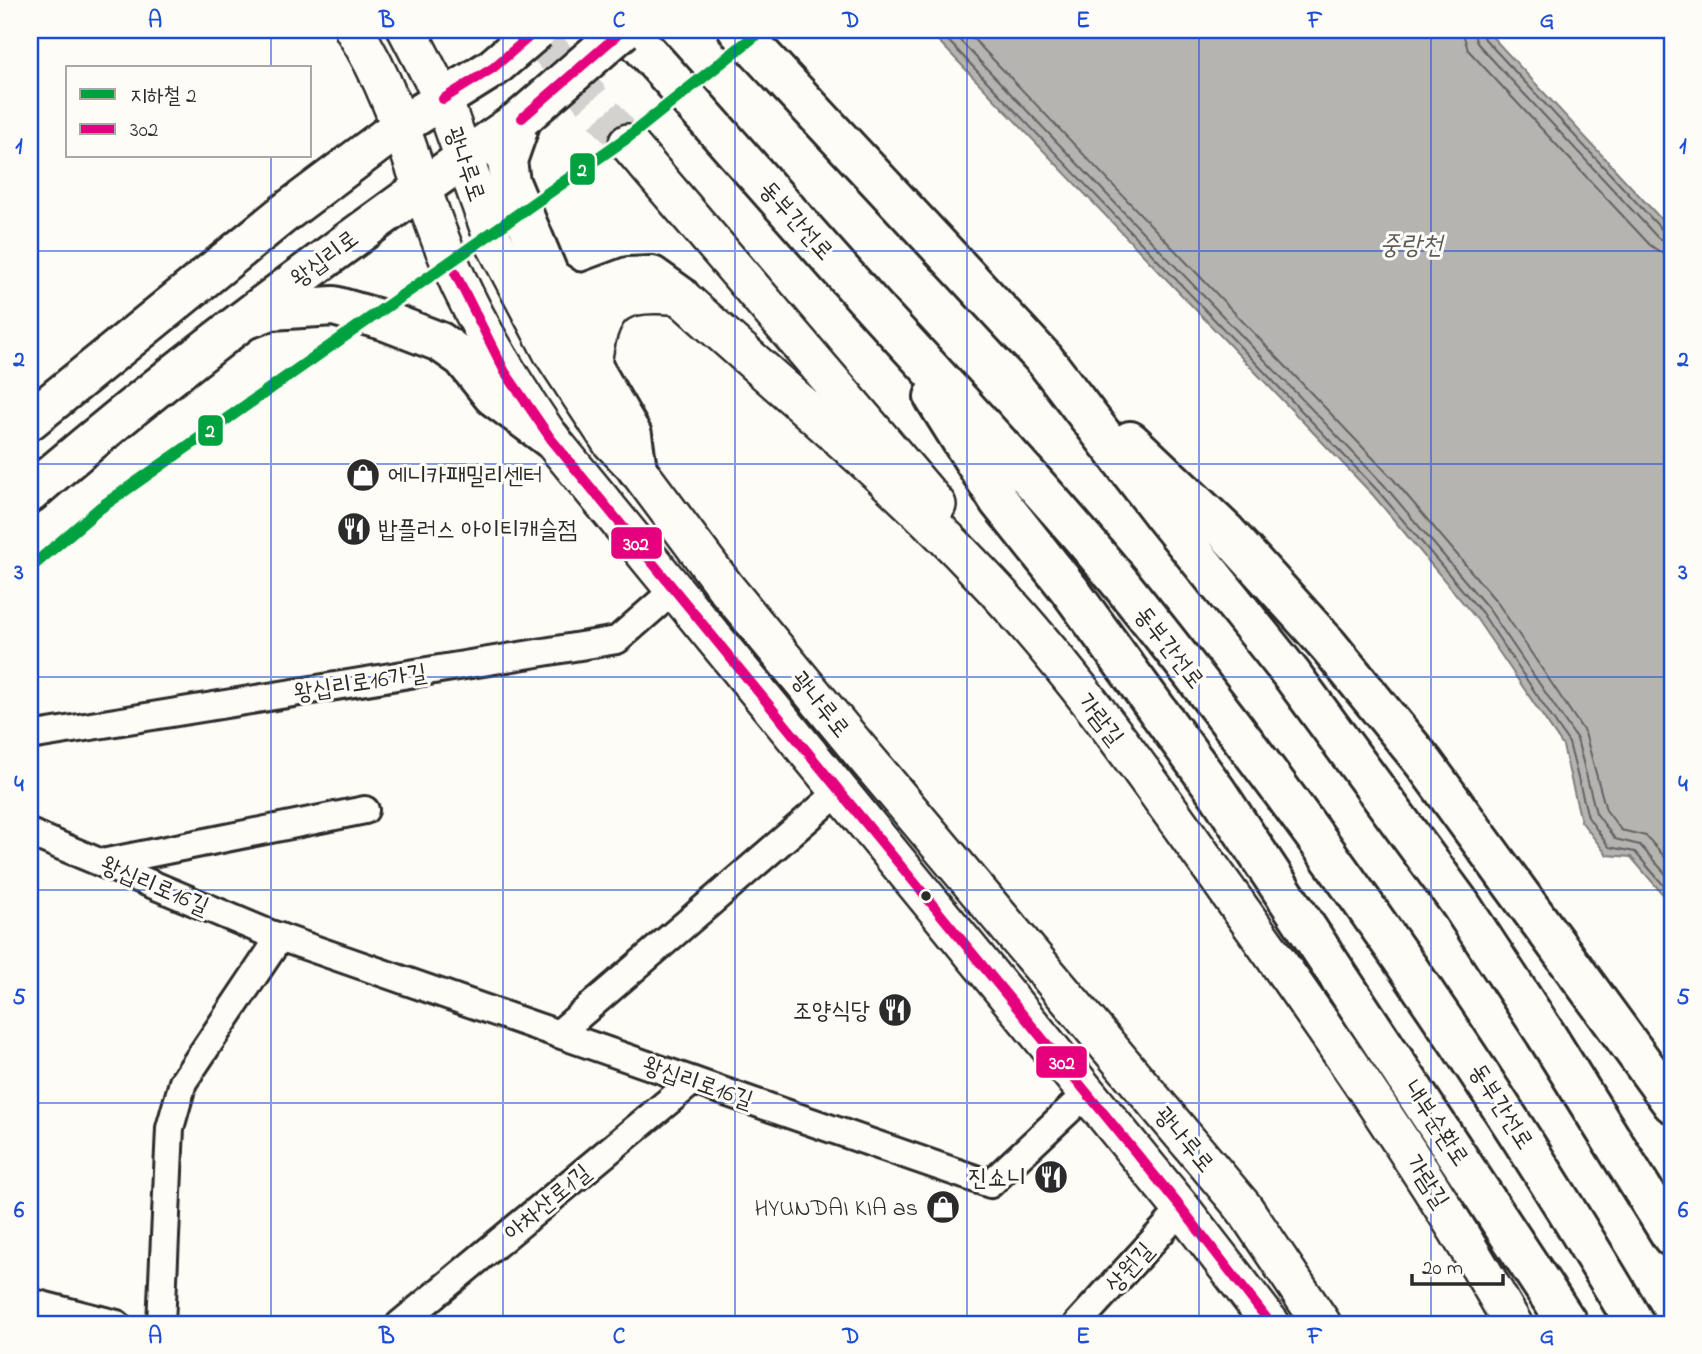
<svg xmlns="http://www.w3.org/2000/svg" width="1702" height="1354" viewBox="0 0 1702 1354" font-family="'Indie Flower','Poor Story',sans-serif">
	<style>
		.water { fill: #b5b4b1; stroke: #7e7d7b; stroke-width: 2 }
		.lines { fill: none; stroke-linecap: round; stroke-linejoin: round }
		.shore { stroke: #626261; stroke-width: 2 }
		.secondary-tunnel { stroke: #d3d2ce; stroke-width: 37; stroke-dasharray: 37 18; stroke-linecap: butt }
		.street-casing { stroke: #2b2b2b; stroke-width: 32 }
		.secondary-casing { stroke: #2b2b2b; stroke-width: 42 }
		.primary-casing { stroke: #2b2b2b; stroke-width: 44 }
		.highway-casing { stroke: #2b2b2b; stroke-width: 44 }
		.street { stroke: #fdfcf7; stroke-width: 26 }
		.secondary { stroke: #fdfcf7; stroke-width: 37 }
		.primary { stroke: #fdfcf7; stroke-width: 38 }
		.highway { stroke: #fdfcf7; stroke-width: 38 }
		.primary-bridge-casing { stroke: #2b2b2b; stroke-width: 44; stroke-linecap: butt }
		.primary-bridge { stroke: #fdfcf7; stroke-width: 38 }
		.bus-1-casing { stroke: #fdfcf7; stroke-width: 16 }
		.bus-1 { stroke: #e5007d; stroke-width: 10 }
		.metro-1-casing { stroke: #fdfcf7; stroke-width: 18 }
		.metro-1 { stroke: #00a23f; stroke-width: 12 }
		.grid { fill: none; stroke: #1d4ed8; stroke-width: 2; stroke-opacity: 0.55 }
		.bus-dot { fill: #2b2b2b; stroke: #fdfcf7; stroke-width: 2.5 }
		.labels { text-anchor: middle; stroke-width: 6; stroke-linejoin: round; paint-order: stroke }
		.street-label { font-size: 24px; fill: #2b2b2b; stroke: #fdfcf7 }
		.poi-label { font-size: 24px; fill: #2b2b2b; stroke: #fdfcf7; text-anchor: end }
		.water-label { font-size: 26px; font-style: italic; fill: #5b5b5a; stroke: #fdfcf7 }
		.line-badge { stroke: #fdfcf7; stroke-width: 2.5 }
		.badge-label { font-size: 19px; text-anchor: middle; font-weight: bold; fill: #fff }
		.neatline { fill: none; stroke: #1d4ed8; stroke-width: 2.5 }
		.grid-label { font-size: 23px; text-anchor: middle; font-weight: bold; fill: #1d4ed8 }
	</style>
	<rect width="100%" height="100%" fill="#fdfcf7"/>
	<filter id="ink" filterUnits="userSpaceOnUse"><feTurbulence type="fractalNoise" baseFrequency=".0143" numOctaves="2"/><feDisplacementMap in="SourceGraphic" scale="14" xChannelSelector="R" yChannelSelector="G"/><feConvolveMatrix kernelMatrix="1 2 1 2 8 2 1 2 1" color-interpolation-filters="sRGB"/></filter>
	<g filter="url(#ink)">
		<path class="water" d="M928,30H1486L1672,231V905L1631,857L1607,855L1581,821L1563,746L1476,618L1373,495Z"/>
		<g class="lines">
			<g class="shore">
				<path d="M938,30L1378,491L1482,613L1569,743L1588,817L1609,847L1635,852L1672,895"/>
				<path d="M950,30L1384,485L1488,608L1577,739L1596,813L1615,839L1640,845L1672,881"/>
				<path d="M965,30L1393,479L1497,602L1585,733L1606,810L1621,830L1646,836L1672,865"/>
				<path d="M1462,30L1468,50L1650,245L1660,252L1672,254"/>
				<path d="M1472,30L1477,43L1658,238L1672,244"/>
				<path d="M1481,30L1483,37L1664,232L1672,235"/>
			</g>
			<path class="secondary-tunnel" d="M533,30L628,143"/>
			<g class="street-casing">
				<g id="street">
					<path d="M30,736L617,640L673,591"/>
					<path d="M30,833L268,933L990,1184L1087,1093"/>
					<path d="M102,863L365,810"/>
					<path d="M558,1034L841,790"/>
					<path d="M30,1302L117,1324"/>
					<path d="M161,1324L170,1128L183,1082L280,937"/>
					<path d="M400,1324L693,1081"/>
					<path d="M1077,1324L1182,1209"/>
				</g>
			</g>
			<g class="secondary-casing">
				<g id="secondary">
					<path d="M354,30C393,91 410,157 435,225C463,303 505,372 551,439L1182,1209L1271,1324"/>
					<path d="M407,30L443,99L494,242L552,352L611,442L637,469L726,588L856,746L1244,1208L1322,1324"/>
					<path d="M628,143L937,505"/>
					<path d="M592,366C599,302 618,289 680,296C780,387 887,474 980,573C1072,669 1149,781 1226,889C1328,1031 1427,1173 1513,1324"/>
				</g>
			</g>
			<g class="primary-casing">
				<g id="primary">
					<path d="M522,118L507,161L510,182L550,278L592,366L632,435L637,469"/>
					<path d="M550,278L569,291L585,293L628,277L652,276L680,296"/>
					<path d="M250,318L271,310L334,306L383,320L440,342L463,358L493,396L551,439"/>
					<path d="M30,420L282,215L402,125L493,68"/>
					<path d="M30,493C187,358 351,236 522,118"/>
				</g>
			</g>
			<g class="highway-casing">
				<g id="highway">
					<path d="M627,30C712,124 795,220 880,314C962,404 1045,491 1122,585C1311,819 1483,1065 1635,1324"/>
					<path d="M738,30L1045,360L1162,513L1292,675L1461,905L1545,1033L1672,1237"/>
					<path d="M934,397L999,501L1069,589L1217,792L1568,1324"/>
					<path d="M1130,441L1226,532L1328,645L1424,763L1672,1103"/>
				</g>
			</g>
			<use href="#street" class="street"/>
			<use href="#secondary" class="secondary"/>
			<use href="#primary" class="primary"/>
			<use href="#highway" class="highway"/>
			<g class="primary-bridge-casing">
				<g id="primary-bridge">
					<path d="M493,68L537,30"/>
					<path d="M522,118L623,30"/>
				</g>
			</g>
			<use href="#primary-bridge" class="primary-bridge"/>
			<g class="bus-1-casing">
				<g id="bus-1">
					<path d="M443,99L493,68L537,30"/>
					<path d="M522,118L623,30"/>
					<path d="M451,265L505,372L551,439L1182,1209L1271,1324"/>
				</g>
			</g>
			<use href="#bus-1" class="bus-1"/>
			<g class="metro-1-casing">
				<path id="metro-1" d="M30,568L100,508L628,137L762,30"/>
			</g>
			<use href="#metro-1" class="metro-1"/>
		</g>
	</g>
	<path class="grid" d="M271,30V68M503,30V1324M735,30V1324M967,30V1324M1199,30V1324M1431,30V1324M271,156V1324M30,251H1672M30,464H1672M30,677H1672M30,890H1672M30,1103H1672"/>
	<defs>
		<g id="shop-disc" transform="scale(1.75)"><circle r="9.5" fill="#2b2b2b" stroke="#fdfcf7"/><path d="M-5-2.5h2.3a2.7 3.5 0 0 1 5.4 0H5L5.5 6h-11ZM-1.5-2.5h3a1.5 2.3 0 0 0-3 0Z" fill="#fff"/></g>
		<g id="restaurant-disc" transform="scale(1.75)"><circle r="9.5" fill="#2b2b2b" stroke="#fdfcf7"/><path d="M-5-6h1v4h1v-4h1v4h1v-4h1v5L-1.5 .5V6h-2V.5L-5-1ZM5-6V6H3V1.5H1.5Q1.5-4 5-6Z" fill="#fff"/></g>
	</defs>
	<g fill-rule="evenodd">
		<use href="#shop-disc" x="363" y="475"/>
		<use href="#restaurant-disc" x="354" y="529"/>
		<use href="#restaurant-disc" x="895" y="1010"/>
		<use href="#restaurant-disc" x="1051" y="1177"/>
		<use href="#shop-disc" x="943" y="1207"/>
	</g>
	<circle class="bus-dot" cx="926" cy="896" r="6"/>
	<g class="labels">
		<g class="street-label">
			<text transform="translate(466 164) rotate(71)" y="8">광나루로</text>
			<text transform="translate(797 220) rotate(48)" y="8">동부간선로</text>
			<text transform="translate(324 258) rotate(-37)" y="8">왕십리로</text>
			<text transform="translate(1170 647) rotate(52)" y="8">동부간선로</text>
			<text transform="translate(360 682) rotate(-9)" y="8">왕십리로16가길</text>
			<text transform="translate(821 704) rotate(51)" y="8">광나루로</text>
			<text transform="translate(1101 719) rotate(52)" y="8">가람길</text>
			<text transform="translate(155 885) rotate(23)" y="8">왕십리로16길</text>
			<text transform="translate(698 1082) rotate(19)" y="8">왕십리로16길</text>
			<text transform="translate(1502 1106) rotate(57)" y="8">동부간선로</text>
			<text transform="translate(1437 1123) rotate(56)" y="8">내부순환로</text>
			<text transform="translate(1185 1139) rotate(50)" y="8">광나루로</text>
			<text transform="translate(1428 1181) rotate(57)" y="8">가람길</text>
			<text transform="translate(547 1202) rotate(-40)" y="8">아차산로1길</text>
			<text transform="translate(1129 1267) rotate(-48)" y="8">상원길</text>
		</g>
		<g class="poi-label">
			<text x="388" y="483" text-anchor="start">에니카패밀리센터</text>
			<text x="378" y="537" text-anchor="start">밥플러스 아이티캐슬점</text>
			<text x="870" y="1018">조양식당</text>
			<text x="1026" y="1185">진쇼니</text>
			<text x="918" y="1215">HYUNDAI KIA as</text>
		</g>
		<g class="water-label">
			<text x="1411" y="253">중랑천</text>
		</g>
	</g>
	<g class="line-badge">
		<rect x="569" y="152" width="27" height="34" rx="7" fill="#00a23f"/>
		<rect x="197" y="414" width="27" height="33" rx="7" fill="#00a23f"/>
		<rect x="610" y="526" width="53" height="34" rx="7" fill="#e5007d"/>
		<rect x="1035" y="1045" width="53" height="34" rx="7" fill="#e5007d"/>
	</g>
	<g class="badge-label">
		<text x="582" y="176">2</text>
		<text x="210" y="437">2</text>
		<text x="636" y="550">302</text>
		<text x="1062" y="1069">302</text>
	</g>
	<rect width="1702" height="1354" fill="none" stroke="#fdfcf7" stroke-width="77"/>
	<rect x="66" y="66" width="245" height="91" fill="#fdfcf7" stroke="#a9a8a5" stroke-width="2"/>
	<rect x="80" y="89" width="35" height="10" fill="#00a23f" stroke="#a9a8a5" stroke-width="2"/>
	<text x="130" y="102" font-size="21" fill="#2b2b2b">지하철 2</text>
	<rect x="80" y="124" width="35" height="10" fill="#e5007d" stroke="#a9a8a5" stroke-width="2"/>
	<text x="130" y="136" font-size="21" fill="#2b2b2b">302</text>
	<path d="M1412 1274v10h91v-10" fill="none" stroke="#2b2b2b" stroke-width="3.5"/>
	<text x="1422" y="1274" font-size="21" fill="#2b2b2b" stroke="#fdfcf7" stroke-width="5" paint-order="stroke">20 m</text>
	<rect x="38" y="38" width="1626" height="1278" class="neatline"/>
	<g class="grid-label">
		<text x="155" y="27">A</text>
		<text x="387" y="27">B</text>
		<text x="619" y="27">C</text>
		<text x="851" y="27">D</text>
		<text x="1083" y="27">E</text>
		<text x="1315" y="27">F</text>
		<text x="1547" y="27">G</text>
		<text x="19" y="153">1</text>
		<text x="1683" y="153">1</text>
		<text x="19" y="366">2</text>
		<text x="1683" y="366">2</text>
		<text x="19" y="579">3</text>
		<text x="1683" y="579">3</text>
		<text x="19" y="791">4</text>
		<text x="1683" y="791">4</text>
		<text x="19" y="1004">5</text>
		<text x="1683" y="1004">5</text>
		<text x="19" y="1217">6</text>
		<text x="1683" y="1217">6</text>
		<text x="155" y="1343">A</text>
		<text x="387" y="1343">B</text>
		<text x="619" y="1343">C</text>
		<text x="851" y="1343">D</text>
		<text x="1083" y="1343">E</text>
		<text x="1315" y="1343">F</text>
		<text x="1547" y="1343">G</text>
	</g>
</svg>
